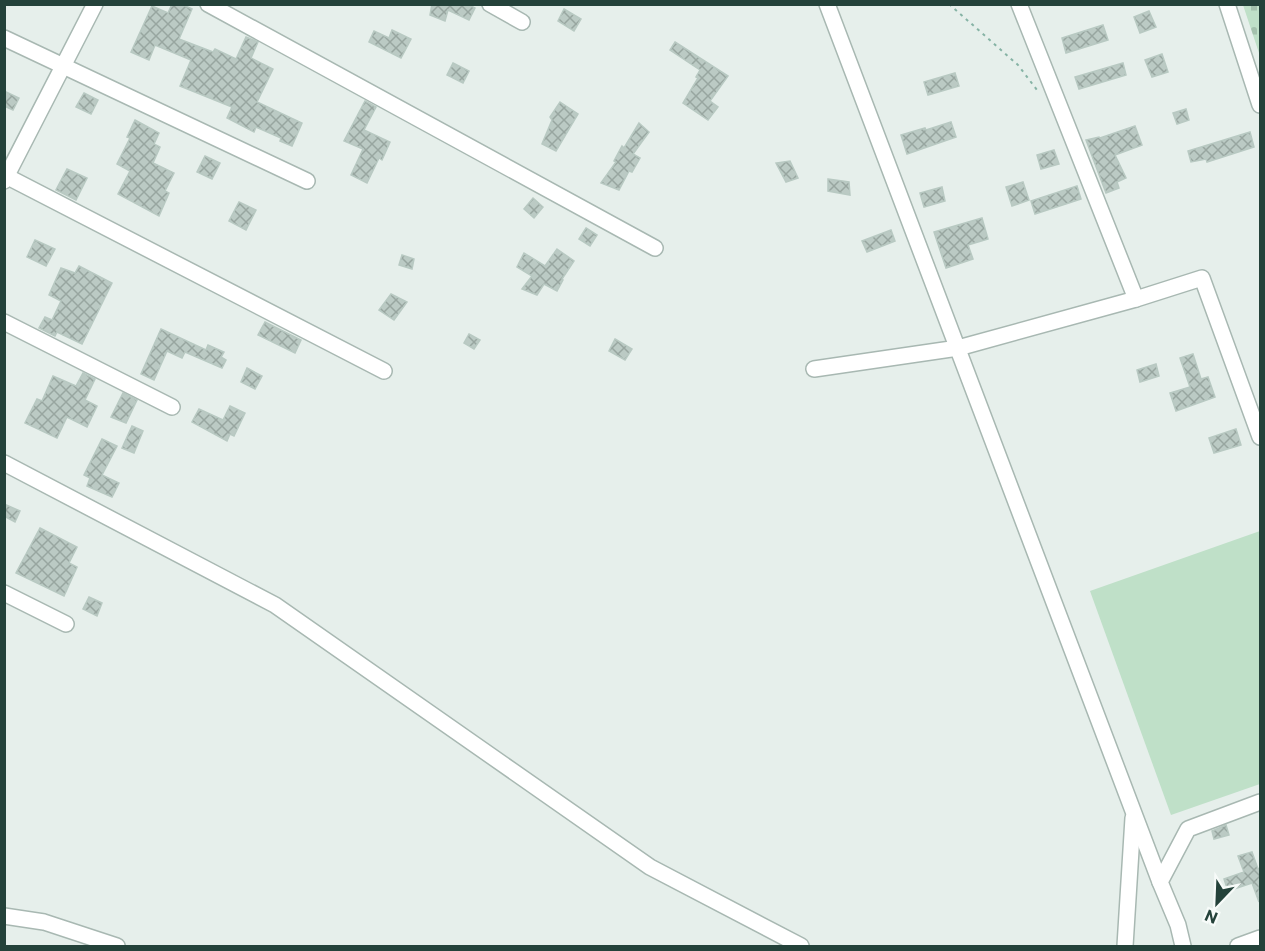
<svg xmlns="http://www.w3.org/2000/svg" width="1265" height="951" viewBox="0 0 1265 951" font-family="Commissioner,sans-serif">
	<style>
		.cemetery { fill: url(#cemetery-stones) }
		.pitch { fill: #bfe0c8 }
		.building { fill: url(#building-cross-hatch); stroke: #b8c9c2; stroke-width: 1.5 }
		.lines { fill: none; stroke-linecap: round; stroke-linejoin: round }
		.minor-casing { stroke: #a8b8b2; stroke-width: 18 }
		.path { stroke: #86b3a5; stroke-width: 2; stroke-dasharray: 3 4.5; stroke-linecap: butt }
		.minor { stroke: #fff; stroke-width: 15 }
	</style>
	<defs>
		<pattern id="cemetery-stones" width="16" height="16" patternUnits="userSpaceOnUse" patternTransform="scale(1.5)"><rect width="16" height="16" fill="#bfe0c8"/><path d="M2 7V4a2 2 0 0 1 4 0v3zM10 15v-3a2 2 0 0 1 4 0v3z" fill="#a4c1ad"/></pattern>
		<pattern id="building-cross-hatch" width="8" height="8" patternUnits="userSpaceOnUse" patternTransform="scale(1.5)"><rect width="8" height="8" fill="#bbcac4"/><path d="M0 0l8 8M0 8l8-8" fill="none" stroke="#98a6a0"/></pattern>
	</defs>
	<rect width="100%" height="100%" fill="#e6efeb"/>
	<path class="cemetery" d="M1243,5H1260V56Z"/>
	<path class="pitch" d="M1260,531V784L1171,815L1090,591Z"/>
	<g class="building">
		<path d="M172,4H181L192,9L179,39L213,52L215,49L236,59L246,37L258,42L251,58L273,69L257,102L302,123L292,146L280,141L281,138L256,127L254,132L227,118L232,107L180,86L191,60L155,45L149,60L131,52L152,6L168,13Z"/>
		<path d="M432,4H468L475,8L469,20L448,10L445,21L430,15Z"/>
		<path d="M564,9L581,19L574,31L558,21Z"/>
		<path d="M1149,11L1156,27L1140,33L1134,17Z"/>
		<path d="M1103,25L1108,40L1066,53L1062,38Z"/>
		<path d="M392,30L411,39L401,58L369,42L374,31L389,38Z"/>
		<path d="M675,42L728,76L710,101L718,107L708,120L683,103L698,78L696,77L700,70L670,50Z"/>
		<path d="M1162,54L1168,72L1152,77L1145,60Z"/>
		<path d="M453,63L469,71L463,83L447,75Z"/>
		<path d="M1123,63L1126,75L1079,89L1075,77Z"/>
		<path d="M955,73L959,86L928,95L924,82Z"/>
		<path d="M4,91L19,98L13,110L4,106Z"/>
		<path d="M84,93L98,100L91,114L76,107Z"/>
		<path d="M365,101L376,107L364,130L390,142L382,160L379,158L367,183L351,175L363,149L344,141Z"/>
		<path d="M560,102L578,114L556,151L542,144L552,120L550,117Z"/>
		<path d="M1186,109L1189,120L1177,124L1173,113Z"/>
		<path d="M135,120L159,133L154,144L160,147L153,163L174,173L165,191L169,193L159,216L118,194L130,171L117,164L130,138L127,137Z"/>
		<path d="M951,122L956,137L907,154L901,135L925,128L926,130Z"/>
		<path d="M639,123L649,132L633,154L640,158L632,172L629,171L619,190L601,183L616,162L614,161L622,146L624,148Z"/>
		<path d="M1135,126L1142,145L1115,155L1126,178L1117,182L1119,188L1106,193L1086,140L1099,137L1100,138Z"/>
		<path d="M1250,132L1254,147L1207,162L1206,159L1191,162L1188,151Z"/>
		<path d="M1054,150L1059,164L1041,169L1037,155Z"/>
		<path d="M205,156L220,163L212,179L197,172Z"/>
		<path d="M790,161L798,178L786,182L776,163Z"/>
		<path d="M67,169L87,178L76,200L56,190Z"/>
		<path d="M828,179L849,182L850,195L828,191Z"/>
		<path d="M1023,182L1029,200L1012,206L1006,187Z"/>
		<path d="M1077,186L1081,199L1035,214L1031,201Z"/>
		<path d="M942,187L945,201L924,207L920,193Z"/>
		<path d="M533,198L543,207L534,218L524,209Z"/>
		<path d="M239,202L256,210L246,230L229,221Z"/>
		<path d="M982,218L988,239L968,245L973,259L946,268L934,232Z"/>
		<path d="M586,228L597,235L590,246L579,239Z"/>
		<path d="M891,230L895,241L867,252L862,241Z"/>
		<path d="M35,240L55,249L46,266L27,257Z"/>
		<path d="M557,249L574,261L562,279L563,280L557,291L544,284L537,295L522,289L532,276L517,267L524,253L545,266Z"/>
		<path d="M402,255L414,259L412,269L399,265Z"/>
		<path d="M79,266L112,283L82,344L57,332L55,336L39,328L45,317L52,320L61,301L49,295L61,268L75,273Z"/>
		<path d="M391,294L407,302L394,320L379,310Z"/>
		<path d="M265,322L301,340L295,353L258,335Z"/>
		<path d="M161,329L206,350L208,345L224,352L221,357L226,360L222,368L185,352L182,358L167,351L154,380L141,374Z"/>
		<path d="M469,334L480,340L474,349L464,343Z"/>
		<path d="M615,339L632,349L625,360L609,351Z"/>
		<path d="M1193,354L1201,379L1208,377L1215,397L1176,411L1170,393L1190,387L1180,358Z"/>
		<path d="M1156,364L1159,376L1140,382L1137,370Z"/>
		<path d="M247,368L262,376L255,389L241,382Z"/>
		<path d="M83,373L95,379L85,400L97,406L87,427L67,417L57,438L25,423L37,399L42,401L53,376L76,386Z"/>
		<path d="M123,393L137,400L126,423L111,417Z"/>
		<path d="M230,406L245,413L234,436L230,434L227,441L192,422L199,409L223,420Z"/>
		<path d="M132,426L143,431L134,453L122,448Z"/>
		<path d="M1236,429L1241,445L1214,453L1209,438Z"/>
		<path d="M102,439L117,446L102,475L119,483L112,497L87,486L90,478L84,475Z"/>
		<path d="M4,504L20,511L15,522L4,516Z"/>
		<path d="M40,528L77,547L69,563L77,567L64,596L16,573Z"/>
		<path d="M89,597L102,603L97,616L83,609Z"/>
		<path d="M1226,825L1229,835L1214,839L1212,831Z"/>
		<path d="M1252,852L1258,869L1260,868L1259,902L1252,883L1228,891L1224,879L1244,872L1238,856Z"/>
	</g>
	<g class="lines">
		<g class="minor-casing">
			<g id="minor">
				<path d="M208,4L655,248"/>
				<path d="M490,4L522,22"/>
				<path d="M827,4L1160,882"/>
				<path d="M1019,4L1136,299"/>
				<path d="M1227,4L1260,105"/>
				<path d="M4,38L307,181"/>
				<path d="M4,175L384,371"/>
				<path d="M4,181L95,4"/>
				<path d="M4,322L172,407"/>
				<path d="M814,369L958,348L1136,299L1202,278L1260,437"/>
				<path d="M4,463L275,605L650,867L801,946"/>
				<path d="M4,593L66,624"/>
				<path d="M4,916L44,922L117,946"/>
				<path d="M1125,946L1133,818"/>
				<path d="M1183,946L1178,925L1160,882L1188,829L1260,802"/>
				<path d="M1238,946L1260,938"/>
			</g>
		</g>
		<path class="path" d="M949,4L1018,65L1037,90"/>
		<use href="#minor" class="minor"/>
	</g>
	<rect width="1265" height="951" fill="none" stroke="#24423a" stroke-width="12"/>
	<g transform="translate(1217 903) rotate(203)" stroke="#f7fbf9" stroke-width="4.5" paint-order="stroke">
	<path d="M0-4.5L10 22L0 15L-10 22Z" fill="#24423a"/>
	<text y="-9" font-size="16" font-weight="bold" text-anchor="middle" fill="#24423a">N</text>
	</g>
</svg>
